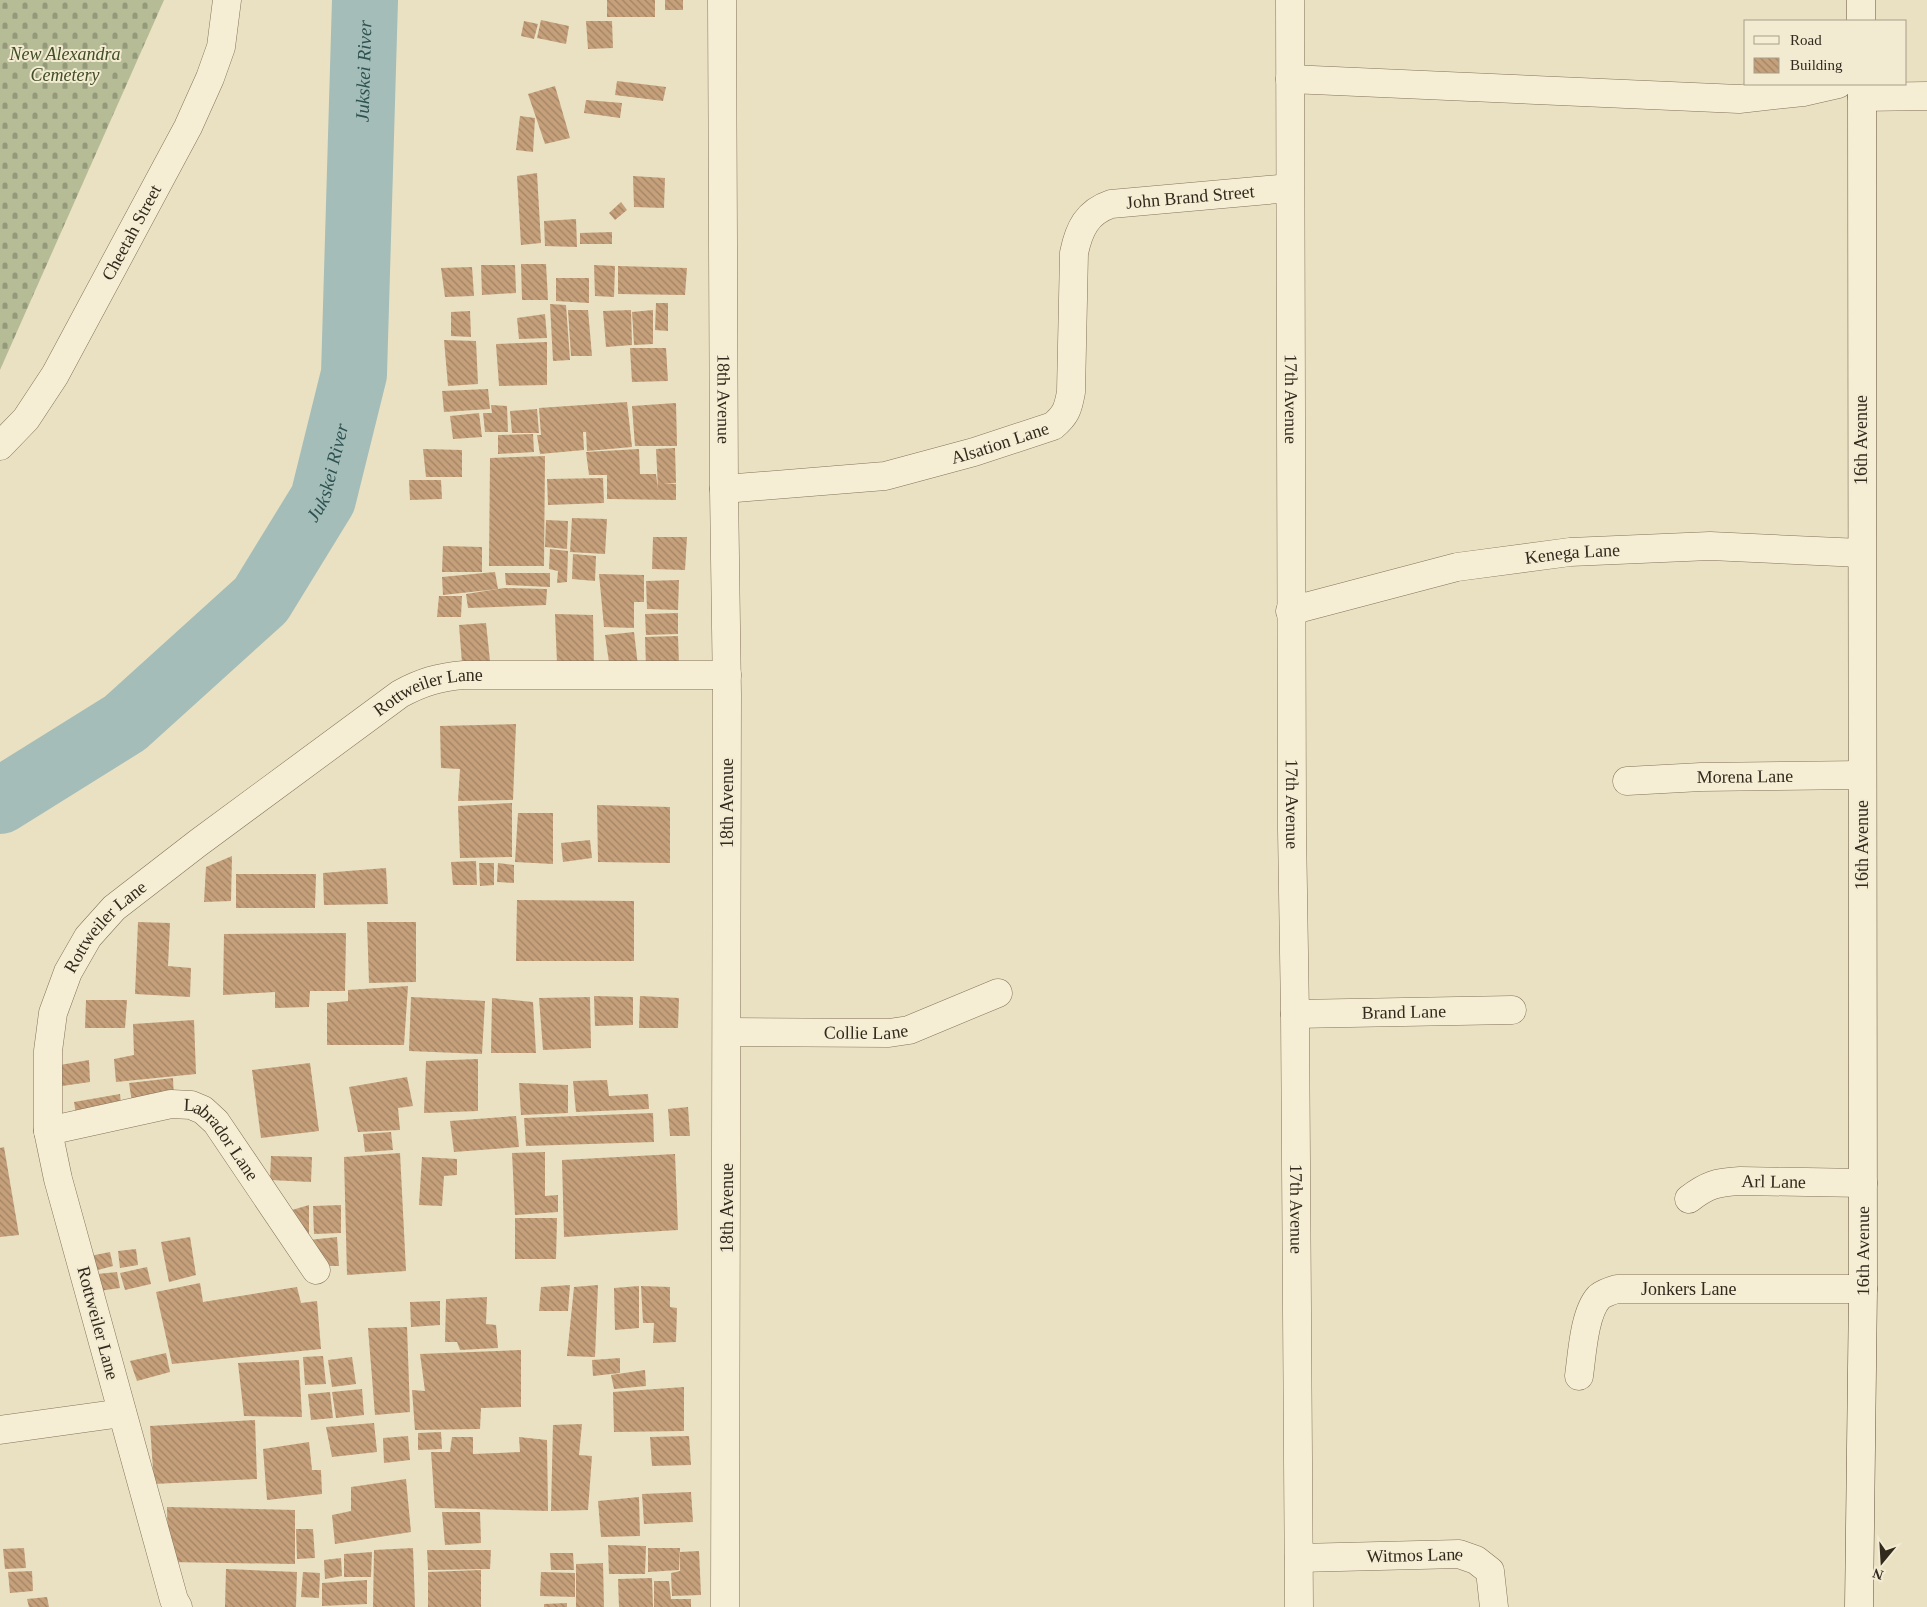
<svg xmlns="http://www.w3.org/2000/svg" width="1927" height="1607" viewBox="0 0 1927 1607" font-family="'Times New Roman',serif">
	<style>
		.cemetery { fill: url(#cemetery-stones) }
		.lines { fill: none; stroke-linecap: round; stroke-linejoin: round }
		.river { stroke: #a4bdb8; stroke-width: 66 }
		.building { fill: url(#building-back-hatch) }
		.street-casing { stroke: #82735b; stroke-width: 29 }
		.secondary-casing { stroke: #64543e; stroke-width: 29 }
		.street { stroke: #f6eed4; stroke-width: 28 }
		.secondary { stroke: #f6eed4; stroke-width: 28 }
		.labels { text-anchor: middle; stroke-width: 4; stroke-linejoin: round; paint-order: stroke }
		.park-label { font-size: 18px; font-style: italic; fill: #414e26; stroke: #f2ebd1 }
		.street-label { font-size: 18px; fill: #332a1e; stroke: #f2ebd1 }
		.water-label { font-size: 19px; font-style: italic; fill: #2e5252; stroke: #f2ebd1 }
	</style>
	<defs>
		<pattern id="cemetery-stones" width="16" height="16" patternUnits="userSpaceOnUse" patternTransform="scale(1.25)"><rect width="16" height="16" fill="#b5bc96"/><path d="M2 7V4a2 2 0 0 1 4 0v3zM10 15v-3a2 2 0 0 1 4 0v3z" fill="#94997a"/></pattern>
		<pattern id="building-back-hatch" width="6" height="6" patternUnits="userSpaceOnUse" patternTransform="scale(1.25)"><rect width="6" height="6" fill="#c5a07b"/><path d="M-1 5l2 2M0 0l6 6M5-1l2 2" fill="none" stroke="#a18364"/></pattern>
	</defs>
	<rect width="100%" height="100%" fill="#eae1c2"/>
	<path class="cemetery" d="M0,0H164L0,370Z"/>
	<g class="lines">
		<path class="river" id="s1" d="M0,801L125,723L261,600L323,499L354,374L365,0"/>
	</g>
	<g class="building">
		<rect x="607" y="0" width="48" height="17"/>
		<rect x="665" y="0" width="18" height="10"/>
		<path d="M541,20L569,26L566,44L537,38Z"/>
		<path d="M524,21L538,24L534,39L521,36Z"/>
		<path d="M586,21H612L613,48L588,49Z"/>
		<path d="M617,81L666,87L663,101L615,95Z"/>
		<path d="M555,86L570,138L545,144L528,94Z"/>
		<path d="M586,100L622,103L620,118L584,113Z"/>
		<path d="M520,116L535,118L533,152L516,150Z"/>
		<path d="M537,173L541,243L521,245L517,176Z"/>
		<path d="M633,176L665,178L664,208L634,207Z"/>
		<path d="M621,202L627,210L615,220L609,213Z"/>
		<path d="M576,219L577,247L545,246L544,221Z"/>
		<path d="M612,232V244H580V233Z"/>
		<path d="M521,264H546L548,300H522Z"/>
		<path d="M481,265H515L516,293L482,295Z"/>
		<path d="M594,265L615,266L614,297L595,296Z"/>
		<path d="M618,266L687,268L685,295L618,294Z"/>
		<path d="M472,267L474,296L445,297L441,268Z"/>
		<path d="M556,278H589V303L556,301Z"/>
		<path d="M656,303H668V331L655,330Z"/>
		<path d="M550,304L566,305L570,360L553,361Z"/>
		<path d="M568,310H588L592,356H571Z"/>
		<path d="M631,310L632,345L606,347L603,311Z"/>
		<path d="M653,310V344L634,345L632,312Z"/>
		<path d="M470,311L471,337L451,336V312Z"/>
		<path d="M545,314L547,338L519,339L517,318Z"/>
		<path d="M444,340L476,341L478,384L448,386Z"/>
		<path d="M547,342V385L499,386L496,344Z"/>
		<path d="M630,348H666L668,381L632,382Z"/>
		<path d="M488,389L490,409L444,412L442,391Z"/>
		<path d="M627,402L632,447L587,451L586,432H583L584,450L540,454L537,435H541L539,408Z"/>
		<path d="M676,403L677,446H635L632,406Z"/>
		<path d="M491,405L507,406L508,432H485L483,413H492Z"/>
		<path d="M537,409L539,433H512L510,411Z"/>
		<path d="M479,413L482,437L453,439L450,416Z"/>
		<path d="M533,434L534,452L498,454V435Z"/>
		<path d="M675,448L676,483L663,484H676V500L607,499V475H589L586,452L639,449L640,474H656L658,489L656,449Z"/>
		<path d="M423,449L462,450V477H426Z"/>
		<path d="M545,456L544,566H489L490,458Z"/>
		<path d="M603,478L604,503L548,505L547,479Z"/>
		<path d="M409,480H441L442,499L410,500Z"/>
		<path d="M572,518L607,519L605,554L570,552Z"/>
		<path d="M546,520L568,521L567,549L545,547Z"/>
		<path d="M653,537H687L685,570L652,569Z"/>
		<path d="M443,546L482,547V572H442Z"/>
		<path d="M550,549L568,551L567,582L557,583L558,571L549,569Z"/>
		<path d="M573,554L596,556L595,581L572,579Z"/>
		<path d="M495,572L498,589L443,595L442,577Z"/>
		<path d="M505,573H550V587L506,585Z"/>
		<path d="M599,574L644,575V602H634V628L604,627Z"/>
		<path d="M679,580L678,610L647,609L646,581Z"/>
		<path d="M504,588L547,589L546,605L468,608L466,594Z"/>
		<path d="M439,596H462L461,617H437Z"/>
		<path d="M678,613V634L646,635L645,614Z"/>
		<path d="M555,614L593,615L594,665L557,664Z"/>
		<path d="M486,623L490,661L462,663L459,625Z"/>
		<path d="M634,632L638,666L610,669L605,635Z"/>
		<path d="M678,636L679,664L646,666L645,637Z"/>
		<path d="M516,724L513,800L458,801L460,769L441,768L440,726Z"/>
		<path d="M512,803V857L460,858L458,806Z"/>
		<path d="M597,805L670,807V863L598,862Z"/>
		<path d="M518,813H553V864L515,862Z"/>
		<path d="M590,840L592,858L563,862L561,843Z"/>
		<path d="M232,856L231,901L204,902L206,867Z"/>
		<path d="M476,861L477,885H453L451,862Z"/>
		<path d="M479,863H494V885L480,886Z"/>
		<path d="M498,863L514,865V883L497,882Z"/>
		<path d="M386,868L388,904L324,905L323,873Z"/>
		<path d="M236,874H316L315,908H236Z"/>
		<path d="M517,900L634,901V961H516Z"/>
		<path d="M138,922L170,923L168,966L191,968L190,997L135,994Z"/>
		<path d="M367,922H416V982L369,983Z"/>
		<path d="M346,933L345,991H310L309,1007L275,1008V992L223,995L224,934Z"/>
		<path d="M408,986L404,1045H327V1003L348,1001V990Z"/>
		<path d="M594,996L633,997V1025L595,1026Z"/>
		<path d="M640,996L679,998L678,1028H639Z"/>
		<path d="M411,997L485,1001L482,1054L409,1051Z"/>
		<path d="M590,997L591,1048L543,1050L539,998Z"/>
		<path d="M492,998L533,1002L536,1053H491Z"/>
		<path d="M86,1000H127L125,1028H85Z"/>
		<path d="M194,1020L196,1074L116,1082L114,1059L134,1055L133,1024Z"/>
		<path d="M478,1059V1111L424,1113L426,1061Z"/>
		<path d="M89,1060L90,1082L62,1086L60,1065Z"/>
		<path d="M310,1063L319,1131L261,1138L252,1070Z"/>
		<path d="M407,1077L413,1106L398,1108L400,1130L358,1132L349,1087Z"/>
		<path d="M173,1078L174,1100L133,1109L129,1083Z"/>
		<path d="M607,1080L609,1096L648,1094L649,1109L576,1112L573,1081Z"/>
		<path d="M519,1083L568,1085V1113L521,1115Z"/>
		<path d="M120,1094L122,1113L77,1120L74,1102Z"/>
		<path d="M688,1107L690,1136H670L668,1109Z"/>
		<path d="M653,1113L654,1142L526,1146L524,1118Z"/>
		<path d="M516,1116L519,1147L454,1152L450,1121Z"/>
		<path d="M391,1132L393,1150L365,1152L363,1134Z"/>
		<path d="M4,1147L19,1235L0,1237V1148Z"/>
		<path d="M545,1152V1196L558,1195V1212L515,1215L512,1153Z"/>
		<path d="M400,1153L406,1271L347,1275L344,1157Z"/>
		<path d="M675,1154L678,1230L564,1237L562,1160Z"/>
		<path d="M271,1156L312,1157L311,1182L270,1180Z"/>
		<path d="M422,1157L457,1159V1175L444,1176L442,1206L419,1205Z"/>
		<path d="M309,1205V1234L295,1235L282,1213Z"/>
		<path d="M341,1205V1233L314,1234L313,1206Z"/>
		<path d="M515,1218H557L556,1259H515Z"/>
		<path d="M190,1237L196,1275L169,1282L161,1242Z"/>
		<path d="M337,1237L339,1266H317L309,1240Z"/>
		<path d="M136,1249L138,1265L120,1268L118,1251Z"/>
		<path d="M110,1252L113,1266L94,1271L90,1256Z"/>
		<path d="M147,1267L151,1284L125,1290L120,1273Z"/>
		<path d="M117,1272L120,1288L99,1291L97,1274Z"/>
		<path d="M200,1283L203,1302L297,1287L301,1303L317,1301L321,1349L172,1364L156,1292Z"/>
		<path d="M570,1285L568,1311H539L541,1287Z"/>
		<path d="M598,1285L595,1357L567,1356L574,1287Z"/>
		<path d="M639,1286V1328L615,1330L614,1288Z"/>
		<path d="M641,1286L670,1287V1307L677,1308L676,1342L653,1343L654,1323H643Z"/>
		<path d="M487,1297L486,1324L496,1325L498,1348L460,1350L457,1342H445L446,1299Z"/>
		<path d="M440,1301V1325L411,1327L410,1302Z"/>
		<path d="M407,1327L410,1412L375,1415L368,1328Z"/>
		<path d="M521,1350V1407L481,1408L480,1429L415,1430L412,1390L425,1391L420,1354Z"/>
		<path d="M166,1353L170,1372L137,1381L130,1361Z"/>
		<path d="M323,1356L326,1384L305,1385L303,1357Z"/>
		<path d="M352,1357L356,1384L332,1387L328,1360Z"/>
		<path d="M620,1358V1373L593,1376L592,1360Z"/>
		<path d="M299,1360L302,1417L244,1416L238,1363Z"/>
		<path d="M645,1370L646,1386L614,1389L611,1375Z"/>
		<path d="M684,1387V1431L614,1432L613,1392Z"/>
		<path d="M362,1389L364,1415L336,1418L332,1392Z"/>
		<path d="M330,1392L333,1418L311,1420L308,1394Z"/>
		<path d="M255,1420L257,1479L154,1484L150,1426Z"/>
		<path d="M374,1423L377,1452L332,1457L326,1427Z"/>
		<path d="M582,1424L579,1455L592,1456L588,1510L551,1511L553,1425Z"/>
		<path d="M441,1432L442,1449L418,1450V1433Z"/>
		<path d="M408,1436L410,1460L384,1463L383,1438Z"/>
		<path d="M689,1436L691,1465L652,1466L650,1437Z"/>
		<path d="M452,1437H473V1454L520,1452L519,1437L547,1440L548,1511L435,1508L431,1452H450Z"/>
		<path d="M309,1442L312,1470H321L322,1494L267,1500L263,1449Z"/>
		<path d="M406,1479L411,1532L335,1544L332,1515L351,1511V1487Z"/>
		<path d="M691,1492L693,1522L644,1524L642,1494Z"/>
		<path d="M639,1497L640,1536L601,1537L598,1501Z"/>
		<path d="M167,1507L295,1510V1564L168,1562Z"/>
		<path d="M442,1512H480L481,1543L445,1545Z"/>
		<path d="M296,1529H313L315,1558L297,1559Z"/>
		<path d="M608,1545L646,1546L645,1574H609Z"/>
		<path d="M24,1548L26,1568L5,1569L3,1549Z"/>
		<path d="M413,1548L415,1607H373L374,1550Z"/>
		<path d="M648,1548H680L679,1570L648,1572Z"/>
		<path d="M427,1550H491L490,1569L428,1570Z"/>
		<path d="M699,1551L701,1595L672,1596L671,1573L680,1571V1552Z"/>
		<path d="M372,1552L371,1577H344V1554Z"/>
		<path d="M550,1553H573L574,1570H551Z"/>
		<path d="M341,1558L342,1576L325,1579L324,1560Z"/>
		<path d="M603,1563L604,1607H576V1564Z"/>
		<path d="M226,1569L297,1572L296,1607H225Z"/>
		<path d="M481,1570V1607H428V1572Z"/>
		<path d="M32,1571L33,1591L10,1593L8,1572Z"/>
		<path d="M303,1572L320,1573L319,1598L301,1597Z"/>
		<path d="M541,1572L575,1573V1597L540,1596Z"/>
		<path d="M652,1578L653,1607H619L618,1579Z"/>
		<path d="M367,1580V1604L322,1606V1583Z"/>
		<path d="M654,1581H669L671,1599H691V1607H654Z"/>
		<path d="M47,1597L49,1607H29L27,1599Z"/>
		<path d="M567,1603V1607H544V1604Z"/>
	</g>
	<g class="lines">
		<g class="street-casing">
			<g id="street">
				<path id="s2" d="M722,0L724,489L727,695L725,1607"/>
				<path id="s3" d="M1290,0L1292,830L1295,1014L1299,1607"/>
				<path d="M1290,79L1739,99L1803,92L1838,84"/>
				<path d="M1862,97L1927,96"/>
				<path id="s4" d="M0,446L26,419L55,375L188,127L210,78L221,47L227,0"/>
				<path id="s5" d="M724,489L885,476L974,452L1053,426C1066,415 1068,409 1071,392L1074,253C1079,229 1087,212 1111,204L1290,188"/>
				<path id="s6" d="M1290,611L1457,567L1570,552L1710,546L1861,553"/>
				<path id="s7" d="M1627,781L1701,777L1862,775"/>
				<path id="s8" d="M1295,1014L1512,1010"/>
				<path id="s9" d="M727,1032L889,1033L909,1030L998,993"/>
				<path id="s10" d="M48,1131L171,1104L191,1105L203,1110L216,1122L316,1270"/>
				<path id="s11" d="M1689,1199C1707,1185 1717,1182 1740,1181L1863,1183"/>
				<path id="s12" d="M1579,1376C1582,1355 1584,1313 1599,1297C1604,1293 1610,1291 1617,1289H1863"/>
				<path d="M0,1430L122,1413"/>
				<path id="s13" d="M1299,1558L1459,1554L1476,1560L1490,1571L1494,1607"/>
				<path id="s14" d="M178,1607L174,1600L58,1179L48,1131V1051L53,1013L68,972L88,937L114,908L198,843L400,694C422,682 439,677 464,675H727"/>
			</g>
		</g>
		<g class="secondary-casing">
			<g id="secondary">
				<path d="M1861,0V21"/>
				<path id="s15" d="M1859,1607L1863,1289L1862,84"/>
			</g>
		</g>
		<use href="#street" class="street"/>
		<use href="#secondary" class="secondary"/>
	</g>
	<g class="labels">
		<g class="park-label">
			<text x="65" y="60">New Alexandra<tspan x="65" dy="21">Cemetery</tspan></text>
		</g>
		<g class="street-label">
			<text dy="6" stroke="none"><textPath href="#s5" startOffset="660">John Brand Street</textPath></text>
			<text dy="6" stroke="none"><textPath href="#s4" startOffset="252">Cheetah Street</textPath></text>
			<text dy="6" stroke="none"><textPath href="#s2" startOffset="399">18th Avenue</textPath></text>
			<text dy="6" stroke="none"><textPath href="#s3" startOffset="399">17th Avenue</textPath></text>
			<text transform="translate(1861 440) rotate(-90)" y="6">16th Avenue</text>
			<text dy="6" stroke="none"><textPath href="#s5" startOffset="281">Alsation Lane</textPath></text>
			<text dy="6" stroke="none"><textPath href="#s6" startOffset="289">Kenega Lane</textPath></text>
			<text dy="6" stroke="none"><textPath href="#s14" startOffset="1120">Rottweiler Lane</textPath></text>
			<text dy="6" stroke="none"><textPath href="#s7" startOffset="118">Morena Lane</textPath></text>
			<text transform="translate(727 803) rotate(-90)" y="6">18th Avenue</text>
			<text dy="6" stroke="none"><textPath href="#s3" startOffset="804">17th Avenue</textPath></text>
			<text transform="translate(1862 845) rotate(-90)" y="6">16th Avenue</text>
			<text dy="6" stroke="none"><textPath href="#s14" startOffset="715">Rottweiler Lane</textPath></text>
			<text dy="6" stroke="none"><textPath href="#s8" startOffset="109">Brand Lane</textPath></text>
			<text dy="6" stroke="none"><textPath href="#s9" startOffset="139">Collie Lane</textPath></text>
			<text dy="6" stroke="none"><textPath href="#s10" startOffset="192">Labrador Lane</textPath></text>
			<text dy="6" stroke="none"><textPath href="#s11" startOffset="89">Arl Lane</textPath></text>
			<text transform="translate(727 1208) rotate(-90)" y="6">18th Avenue</text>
			<text dy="6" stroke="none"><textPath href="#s3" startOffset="1209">17th Avenue</textPath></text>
			<text dy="6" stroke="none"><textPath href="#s15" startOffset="356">16th Avenue</textPath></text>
			<text dy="6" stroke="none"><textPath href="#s12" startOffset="174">Jonkers Lane</textPath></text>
			<text transform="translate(98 1323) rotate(75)" y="6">Rottweiler Lane</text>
			<text dy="6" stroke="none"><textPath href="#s13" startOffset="116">Witmos Lane</textPath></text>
		</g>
		<g class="water-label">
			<text dy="7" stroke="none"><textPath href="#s1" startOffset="881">Jukskei River</textPath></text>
			<text dy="7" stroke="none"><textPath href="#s1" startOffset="476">Jukskei River</textPath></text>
		</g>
	</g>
	<rect x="1744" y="20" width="162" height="65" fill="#f2ebd1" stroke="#a69e89"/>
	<rect x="1754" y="36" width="25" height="8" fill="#f6eed4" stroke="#a69e89"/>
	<text x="1790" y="45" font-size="15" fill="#332a1e">Road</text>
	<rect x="1754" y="58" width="25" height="15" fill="url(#building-back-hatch)" stroke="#a69e89"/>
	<text x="1790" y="70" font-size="15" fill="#332a1e">Building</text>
	<g transform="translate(1882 1562) rotate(198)" stroke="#f2ebd1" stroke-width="4" paint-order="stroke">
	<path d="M0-4L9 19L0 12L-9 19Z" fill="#332a1e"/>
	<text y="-8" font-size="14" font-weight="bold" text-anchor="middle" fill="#332a1e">N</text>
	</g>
</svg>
